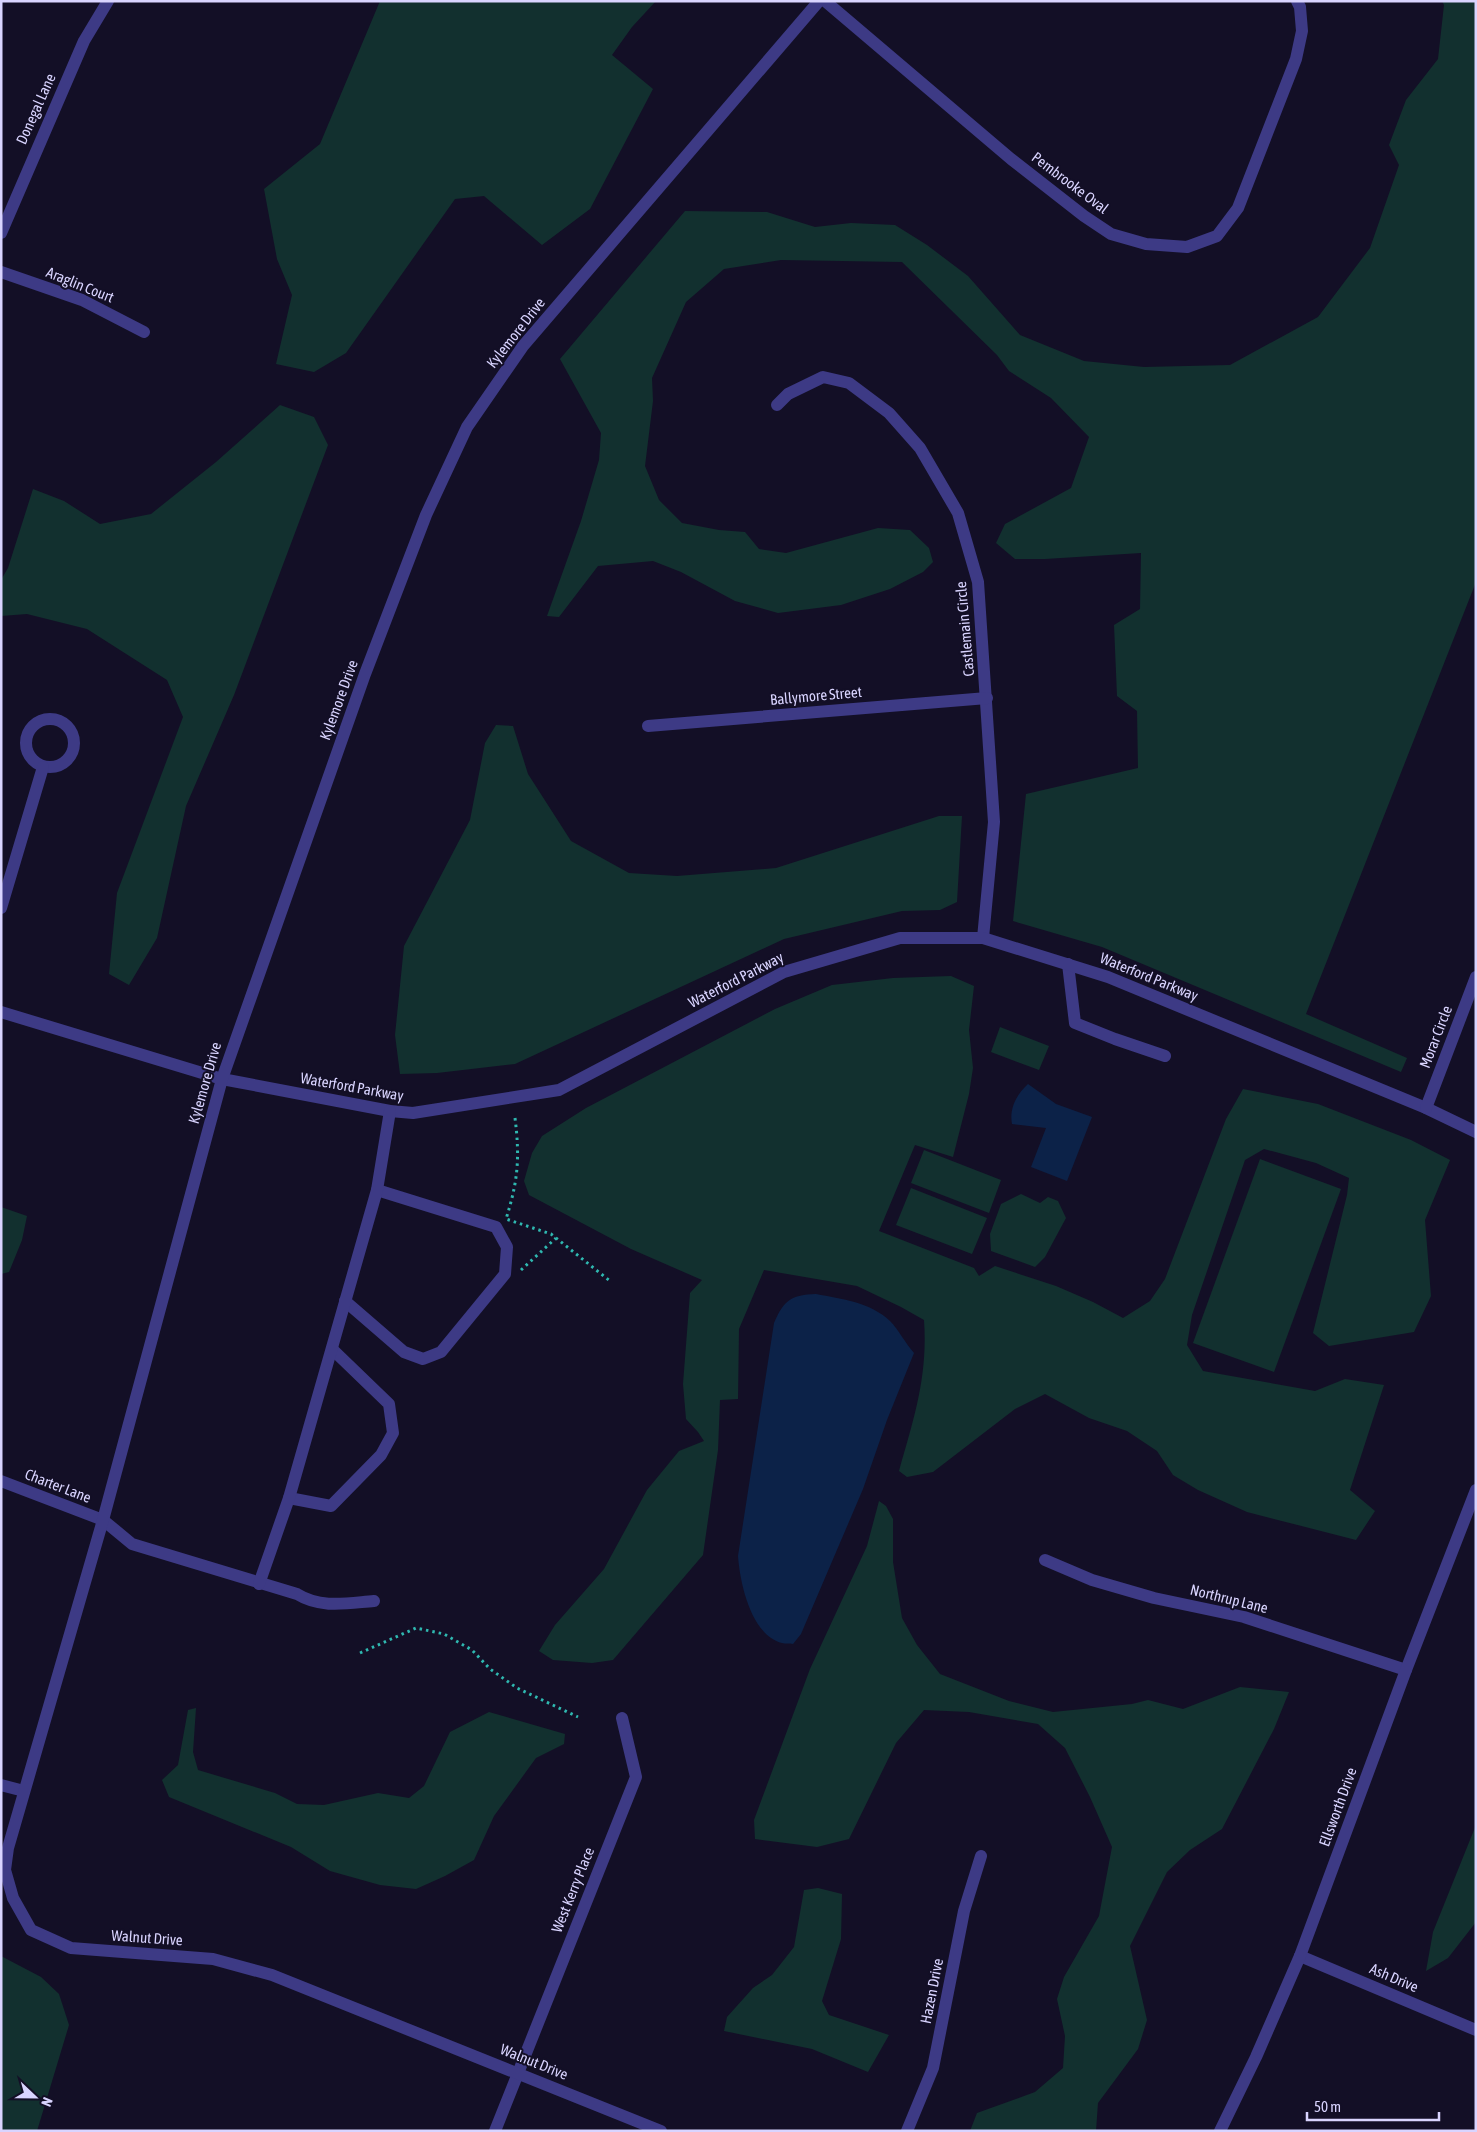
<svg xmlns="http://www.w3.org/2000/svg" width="1477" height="2132" viewBox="0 0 1477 2132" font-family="'Asap Condensed',sans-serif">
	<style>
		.green { fill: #12302f }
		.water { fill: #0c2248 }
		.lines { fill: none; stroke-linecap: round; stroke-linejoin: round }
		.path { stroke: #2fb8b0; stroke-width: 3; stroke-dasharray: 2.5 4; stroke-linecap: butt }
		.minor { stroke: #3d3a85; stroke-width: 12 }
		.labels { text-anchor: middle; stroke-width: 4; stroke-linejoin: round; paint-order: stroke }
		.street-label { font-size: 15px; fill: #d9d4ff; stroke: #130f26 }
	</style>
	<rect width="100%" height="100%" fill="#130f26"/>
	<g class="green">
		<path d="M380,1H656L632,27L612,55L653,89L590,209L542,245L484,196L455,199L346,353L314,372L276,364L292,295L277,259L264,189L320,144Z"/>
		<path d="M1442,1H1476V582L1306,1014L1407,1058L1401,1072L1102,947L1013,921L1026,794L1138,768L1137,711L1117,696L1114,625L1140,609L1141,553L1045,559H1015L996,543L1005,524L1071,488L1089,437L1051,398L1009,371L997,355L902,262L781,260L724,269L686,302L652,378L653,401L645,466L659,500L682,523L719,530L745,532L759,549L786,553L878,528L910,530L929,548L933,562L923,572L890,589L841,605L778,613L735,601L681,572L653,561L598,566L559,617L547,616L581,521L599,460L601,433L560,359L685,211L767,212L815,227L851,223L895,225L927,245L968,276L1020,335L1084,361L1144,367L1230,365L1318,317L1370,248L1399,165L1389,145L1406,100L1438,59L1444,5Z"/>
		<path d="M280,405L314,417L328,445L234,695L186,806L157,938L129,985L109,974L117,893L183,717L167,680L87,629L27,614L1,616V580L8,568L33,489L64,501L100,524L151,514L216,462Z"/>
		<path d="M496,725L513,726L528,774L571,841L629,873L677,876L776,868L939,816H962L957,902L940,910L902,911L784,939L515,1064L437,1073L400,1074L395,1035L404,946L470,820L485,743Z"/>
		<path d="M951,976L974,986L969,1030L973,1068L969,1094L953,1157L915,1145L879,1231L974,1268L979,1276L995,1266L1056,1286L1093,1302L1123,1318L1150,1301L1165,1279L1226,1119L1243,1089L1318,1104L1411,1140L1450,1160L1425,1220L1431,1296L1414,1332L1329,1346L1313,1333L1347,1195L1349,1178L1316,1163L1264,1149L1245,1160L1192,1315L1187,1345L1203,1371L1315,1391L1345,1379L1384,1385L1350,1490L1375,1511L1356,1540L1247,1512L1198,1490L1173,1475L1157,1451L1127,1431L1089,1418L1045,1394L1015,1409L933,1472L907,1477L899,1471C914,1418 928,1376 924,1320L901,1307L857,1286L764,1270L739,1329L738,1399L720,1400L718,1450L703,1555L613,1660L592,1663L553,1660L539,1651L555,1625L604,1569L647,1490L679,1451L704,1441L698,1432L686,1419L683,1384L690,1293L702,1280L631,1249L529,1195L524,1181L532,1153L542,1136L586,1108L775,1009L832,985L893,978Z"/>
		<path d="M1000,1027L1049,1046L1039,1070L991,1052Z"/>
		<path d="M924,1150L1001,1180L989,1213L911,1183Z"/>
		<path d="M1260,1159L1341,1189L1274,1372L1193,1343Z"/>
		<path d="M911,1188L987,1218L972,1254L896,1225Z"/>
		<path d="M1021,1194L1040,1203L1048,1197L1058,1201L1066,1218L1045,1257L1035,1267L991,1251L990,1234L1001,1204Z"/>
		<path d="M1,1207L27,1216L22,1240L9,1272L1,1274Z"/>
		<path d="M879,1501L886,1506L893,1519V1562L902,1618L917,1645L940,1674L1009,1701L1053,1712L1132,1704L1148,1700L1183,1709L1240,1687L1289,1692L1274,1729L1222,1829L1190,1850L1167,1872L1130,1946L1147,2020L1138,2049L1098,2103L1096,2131H970L977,2113L1035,2092L1063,2068L1065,2036L1057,1999L1064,1977L1099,1916L1112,1847L1090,1797L1065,1748L1038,1724L969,1712L924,1710L896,1743L849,1839L817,1847L755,1839L754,1820L810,1669L867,1546Z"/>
		<path d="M196,1708L193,1752L198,1770L275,1793L297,1804L324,1805L378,1793L409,1798L424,1786L450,1732L489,1712L565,1734L564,1744L536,1758L494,1816L474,1860L445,1876L416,1889L380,1885L330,1871L291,1847L169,1797L162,1780L178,1765L188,1710Z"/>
		<path d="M1476,1825V1922L1448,1958L1426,1971L1433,1932Z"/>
		<path d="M818,1888L842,1894L841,1939L822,2001L829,2015L889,2035L868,2072L812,2049L724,2031L727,2017L753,1988L772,1975L794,1947L804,1890Z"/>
		<path d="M1,1956L41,1977L59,1994L69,2025L37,2131H1Z"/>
	</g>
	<g class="water">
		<path d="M1028,1084L1056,1104L1092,1117L1067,1181L1031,1167L1046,1128L1012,1124C1009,1108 1017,1094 1028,1084Z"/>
		<path d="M816,1294C842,1299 870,1302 890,1321C899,1330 905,1343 914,1353L887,1420L863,1489L801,1634L793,1644C790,1643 785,1644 782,1643C751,1635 740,1583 738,1556L774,1323C784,1300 791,1295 816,1294Z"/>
	</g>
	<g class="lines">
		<g class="path">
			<path d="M515,1118C520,1158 518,1181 506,1219L551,1234L610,1281"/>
			<path d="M521,1270L556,1238"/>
			<path d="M360,1653L416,1628L444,1634L472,1650L490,1669L517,1688L578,1717"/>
		</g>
		<g class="minor">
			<path d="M825,1L1011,159L1084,216L1111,234L1146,244L1187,247L1217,236L1238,208L1296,59L1302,31L1300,7L1297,1"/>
			<path d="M1,233L84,41L108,1"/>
			<path d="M1,272L82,300L144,332"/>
			<path d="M777,405L788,394L823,377L849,383L889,413L920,448L958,513L978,582L994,822L983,938"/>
			<circle cx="50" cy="743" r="24"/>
			<path d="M648,726L987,698"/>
			<path d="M1,908L43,767"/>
			<path d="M1068,964L1075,1023L1115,1039L1165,1056"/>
			<path d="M1,1012L222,1079L390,1111L413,1113L559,1090L784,972L900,938H983L1108,977L1426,1108L1476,1132"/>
			<path d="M1426,1108L1476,977"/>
			<path d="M345,1301L404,1352L423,1359L441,1352L505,1274L507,1247L496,1227L377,1190"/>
			<path d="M1,1481L103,1520L132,1544L297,1594C321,1609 348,1603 374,1601"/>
			<path d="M289,1498L331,1506L381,1455L393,1433L389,1404L332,1349"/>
			<path d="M1045,1560L1092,1580L1154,1598L1244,1617L1406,1670"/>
			<path d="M259,1584L289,1498L377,1190L390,1111"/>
			<path d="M1,1785L24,1791"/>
			<path d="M1300,1956L1476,2030"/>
			<path d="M495,2131L636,1777L622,1718"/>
			<path d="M661,2131L272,1975L213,1959L71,1948L31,1930L13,1898L5,1870L8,1848L103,1520L222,1079L365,674L426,515L467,427L523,346L819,1"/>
			<path d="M907,2131L933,2068L964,1911L981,1856"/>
			<path d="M1220,2131L1256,2057L1300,1956L1406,1670L1476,1490"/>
		</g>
	</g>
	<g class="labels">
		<g class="street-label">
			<text transform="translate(36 109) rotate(-66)" y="5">Donegal Lane</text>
			<text transform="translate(1070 183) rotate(37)" y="5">Pembrooke Oval</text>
			<text transform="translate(80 285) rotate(22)" y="5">Araglin Court</text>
			<text transform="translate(516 333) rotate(-52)" y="5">Kylemore Drive</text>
			<text transform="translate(965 629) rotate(-95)" y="5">Castlemain Circle</text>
			<text transform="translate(816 696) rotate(-5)" y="5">Ballymore Street</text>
			<text transform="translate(339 700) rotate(-70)" y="5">Kylemore Drive</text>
			<text transform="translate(1149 977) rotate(22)" y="5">Waterford Parkway</text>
			<text transform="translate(736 980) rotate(-27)" y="5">Waterford Parkway</text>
			<text transform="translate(1436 1037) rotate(-69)" y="5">Morar Circle</text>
			<text transform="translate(205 1083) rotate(-74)" y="5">Kylemore Drive</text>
			<text transform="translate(352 1087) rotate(10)" y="5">Waterford Parkway</text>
			<text transform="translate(58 1486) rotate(21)" y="5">Charter Lane</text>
			<text transform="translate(1229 1599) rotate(14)" y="5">Northrup Lane</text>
			<text transform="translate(1338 1807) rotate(-70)" y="5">Ellsworth Drive</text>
			<text transform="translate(573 1890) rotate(-68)" y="5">West Kerry Place</text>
			<text transform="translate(147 1938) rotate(4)" y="5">Walnut Drive</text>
			<text transform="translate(1394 1978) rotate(23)" y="5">Ash Drive</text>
			<text transform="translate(932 1991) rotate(-79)" y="5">Hazen Drive</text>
			<text transform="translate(534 2062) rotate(22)" y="5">Walnut Drive</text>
		</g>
	</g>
	<rect width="1477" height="2132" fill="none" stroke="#d9d4ff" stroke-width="5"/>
	<g transform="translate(35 2097) rotate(112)" stroke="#130f26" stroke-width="4" paint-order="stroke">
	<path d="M0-4L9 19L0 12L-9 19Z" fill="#d9d4ff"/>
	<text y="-8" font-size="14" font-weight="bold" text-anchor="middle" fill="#d9d4ff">N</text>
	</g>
	<path d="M1307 2112v8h132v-8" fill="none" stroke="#d9d4ff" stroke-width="2.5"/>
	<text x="1314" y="2112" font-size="15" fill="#d9d4ff" stroke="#130f26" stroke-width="4" paint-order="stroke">50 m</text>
</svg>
